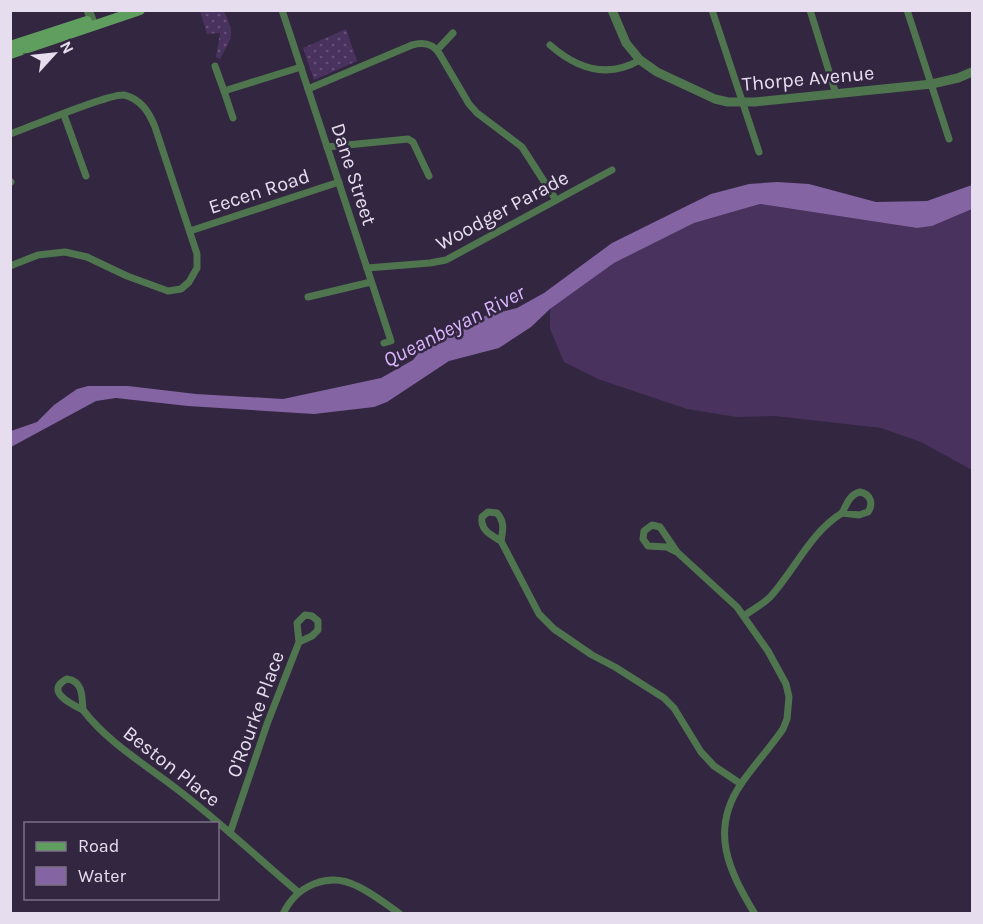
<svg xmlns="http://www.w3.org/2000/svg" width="983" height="924" viewBox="0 0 983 924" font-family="Karla,sans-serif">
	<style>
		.grass { fill: #4a325f }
		.park { fill: url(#park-dots) }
		.water { fill: #8564a3 }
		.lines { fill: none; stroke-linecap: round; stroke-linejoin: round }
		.minor { stroke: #4f754f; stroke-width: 7 }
		.tertiary { stroke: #4f754f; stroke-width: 9 }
		.secondary { stroke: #609e60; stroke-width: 10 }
		.labels { text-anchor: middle; stroke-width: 5; stroke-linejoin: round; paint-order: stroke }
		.street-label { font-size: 20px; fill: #e6deef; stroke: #332640 }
		.water-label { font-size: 21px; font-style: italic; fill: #dab6fe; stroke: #332640 }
	</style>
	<defs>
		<pattern id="park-dots" width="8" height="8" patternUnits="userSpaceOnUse" patternTransform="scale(1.5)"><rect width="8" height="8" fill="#4a325f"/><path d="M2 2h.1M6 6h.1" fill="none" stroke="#644f76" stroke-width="1.8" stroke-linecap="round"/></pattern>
	</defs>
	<rect width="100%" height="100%" fill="#332640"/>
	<path class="grass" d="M760,204L917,228L932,226L972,209V470L921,442L881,428L775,416L737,417L687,409L598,379L564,362L550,329V309L614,263L694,223Z"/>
	<g class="park">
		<path d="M200,11H224C235,36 233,35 220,59L216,57L220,33L207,34Z"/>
		<path d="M346,29L357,61L314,80L303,48Z"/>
	</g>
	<path class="water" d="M777,182L809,184L876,202L927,201L972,185V209L932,226L917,228L760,204L694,223L614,263L550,309L531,327L499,348L449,361L387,402L374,407L314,414L188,406L116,398L96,401L11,447V431L37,422L54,405L77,389L88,386H128L196,394L283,399L381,378L413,360L427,342L485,316L517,308L544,293L612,243L711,194L749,184Z"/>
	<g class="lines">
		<g class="minor">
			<path d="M282,10L391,341L384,343"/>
			<path d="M712,10L759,152"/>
			<path d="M810,10L836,94"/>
			<path d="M907,10L949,139"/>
			<path d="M550,45C576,68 607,79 640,60"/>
			<path d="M437,50L453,33"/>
			<path d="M215,66L224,91"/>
			<path d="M308,89L412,45C423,42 432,43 439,53L469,104L477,113L522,147L556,200"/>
			<path d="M64,115L86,176"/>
			<path d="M233,118L224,91L301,67"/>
			<path d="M10,134C30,127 110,93 124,95C141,99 149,112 155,127L197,254V268L189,282L181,289L168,291L127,276L87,257L65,252L38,255L10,266"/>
			<path d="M327,147L408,139L413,142L429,176"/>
			<path d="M10,181L11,182"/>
			<path d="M190,231L339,182"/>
			<path d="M367,268L430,263L446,260L612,170"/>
			<path d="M308,297L371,282"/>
			<path d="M860,492C870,494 874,503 868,512L859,515L842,513C847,504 850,494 860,492Z"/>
			<path d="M488,512L497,513C505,522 503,530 501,541C491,535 480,530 482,517Z"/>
			<path d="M501,541L539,614L554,629L592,655L615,667L664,698L674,708L701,752L714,766L741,784"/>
			<path d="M677,552L667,547L648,546L643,539L644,531L652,525L660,527L677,552L737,607L768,651L786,684L789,697L787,719L783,729C770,748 754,765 741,784C709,831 729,871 755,914"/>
			<path d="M744,616C753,609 764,604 771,596C796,568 810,533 842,513"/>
			<path d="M67,679C83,681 82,696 83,710C73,705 43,691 67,679Z"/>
			<path d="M83,710C109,744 148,766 182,793C222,824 259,859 298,892"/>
			<path d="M230,833L267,724L299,642L297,623L305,615L312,616L318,621V630L312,636L299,642"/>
			<path d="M283,914C296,886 328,871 357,886C372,893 386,904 400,914"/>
		</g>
		<g class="tertiary">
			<path d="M88,10L92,20"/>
			<path d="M612,10L626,43L640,60L657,72L715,99L728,102H755L932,84L958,78L972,72"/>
		</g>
		<g class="secondary">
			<path d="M10,46L87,21"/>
			<path d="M10,54L140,10"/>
		</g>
	</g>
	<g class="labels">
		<g class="street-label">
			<text transform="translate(808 78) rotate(-5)" y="7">Thorpe Avenue</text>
			<text transform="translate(354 174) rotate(72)" y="7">Dane Street</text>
			<text transform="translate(259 191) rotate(-18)" y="7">Eecen Road</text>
			<text transform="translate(502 210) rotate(-28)" y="7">Woodger Parade</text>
			<text transform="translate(255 714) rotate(-70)" y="7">O'Rourke Place</text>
			<text transform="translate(172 766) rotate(38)" y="7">Beston Place</text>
		</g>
		<g class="water-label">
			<text transform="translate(454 326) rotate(-27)" y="7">Queanbeyan River</text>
		</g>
	</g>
	<rect width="983" height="924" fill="none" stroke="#e6deef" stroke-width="24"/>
	<rect x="24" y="822" width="195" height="78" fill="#332640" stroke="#7b7086" stroke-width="1.5"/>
	<rect x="36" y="842" width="30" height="9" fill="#609e60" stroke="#7b7086" stroke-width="1.5"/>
	<text x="78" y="852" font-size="18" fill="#e6deef">Road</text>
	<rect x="36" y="867" width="30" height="18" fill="#8564a3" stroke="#7b7086" stroke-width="1.5"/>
	<text x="78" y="882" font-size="18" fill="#e6deef">Water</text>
	<g transform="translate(54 54) rotate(63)" stroke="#332640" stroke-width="4.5" paint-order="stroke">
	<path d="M0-4.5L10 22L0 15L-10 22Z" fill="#e6deef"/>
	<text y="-9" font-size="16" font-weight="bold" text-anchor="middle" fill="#e6deef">N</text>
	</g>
</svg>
